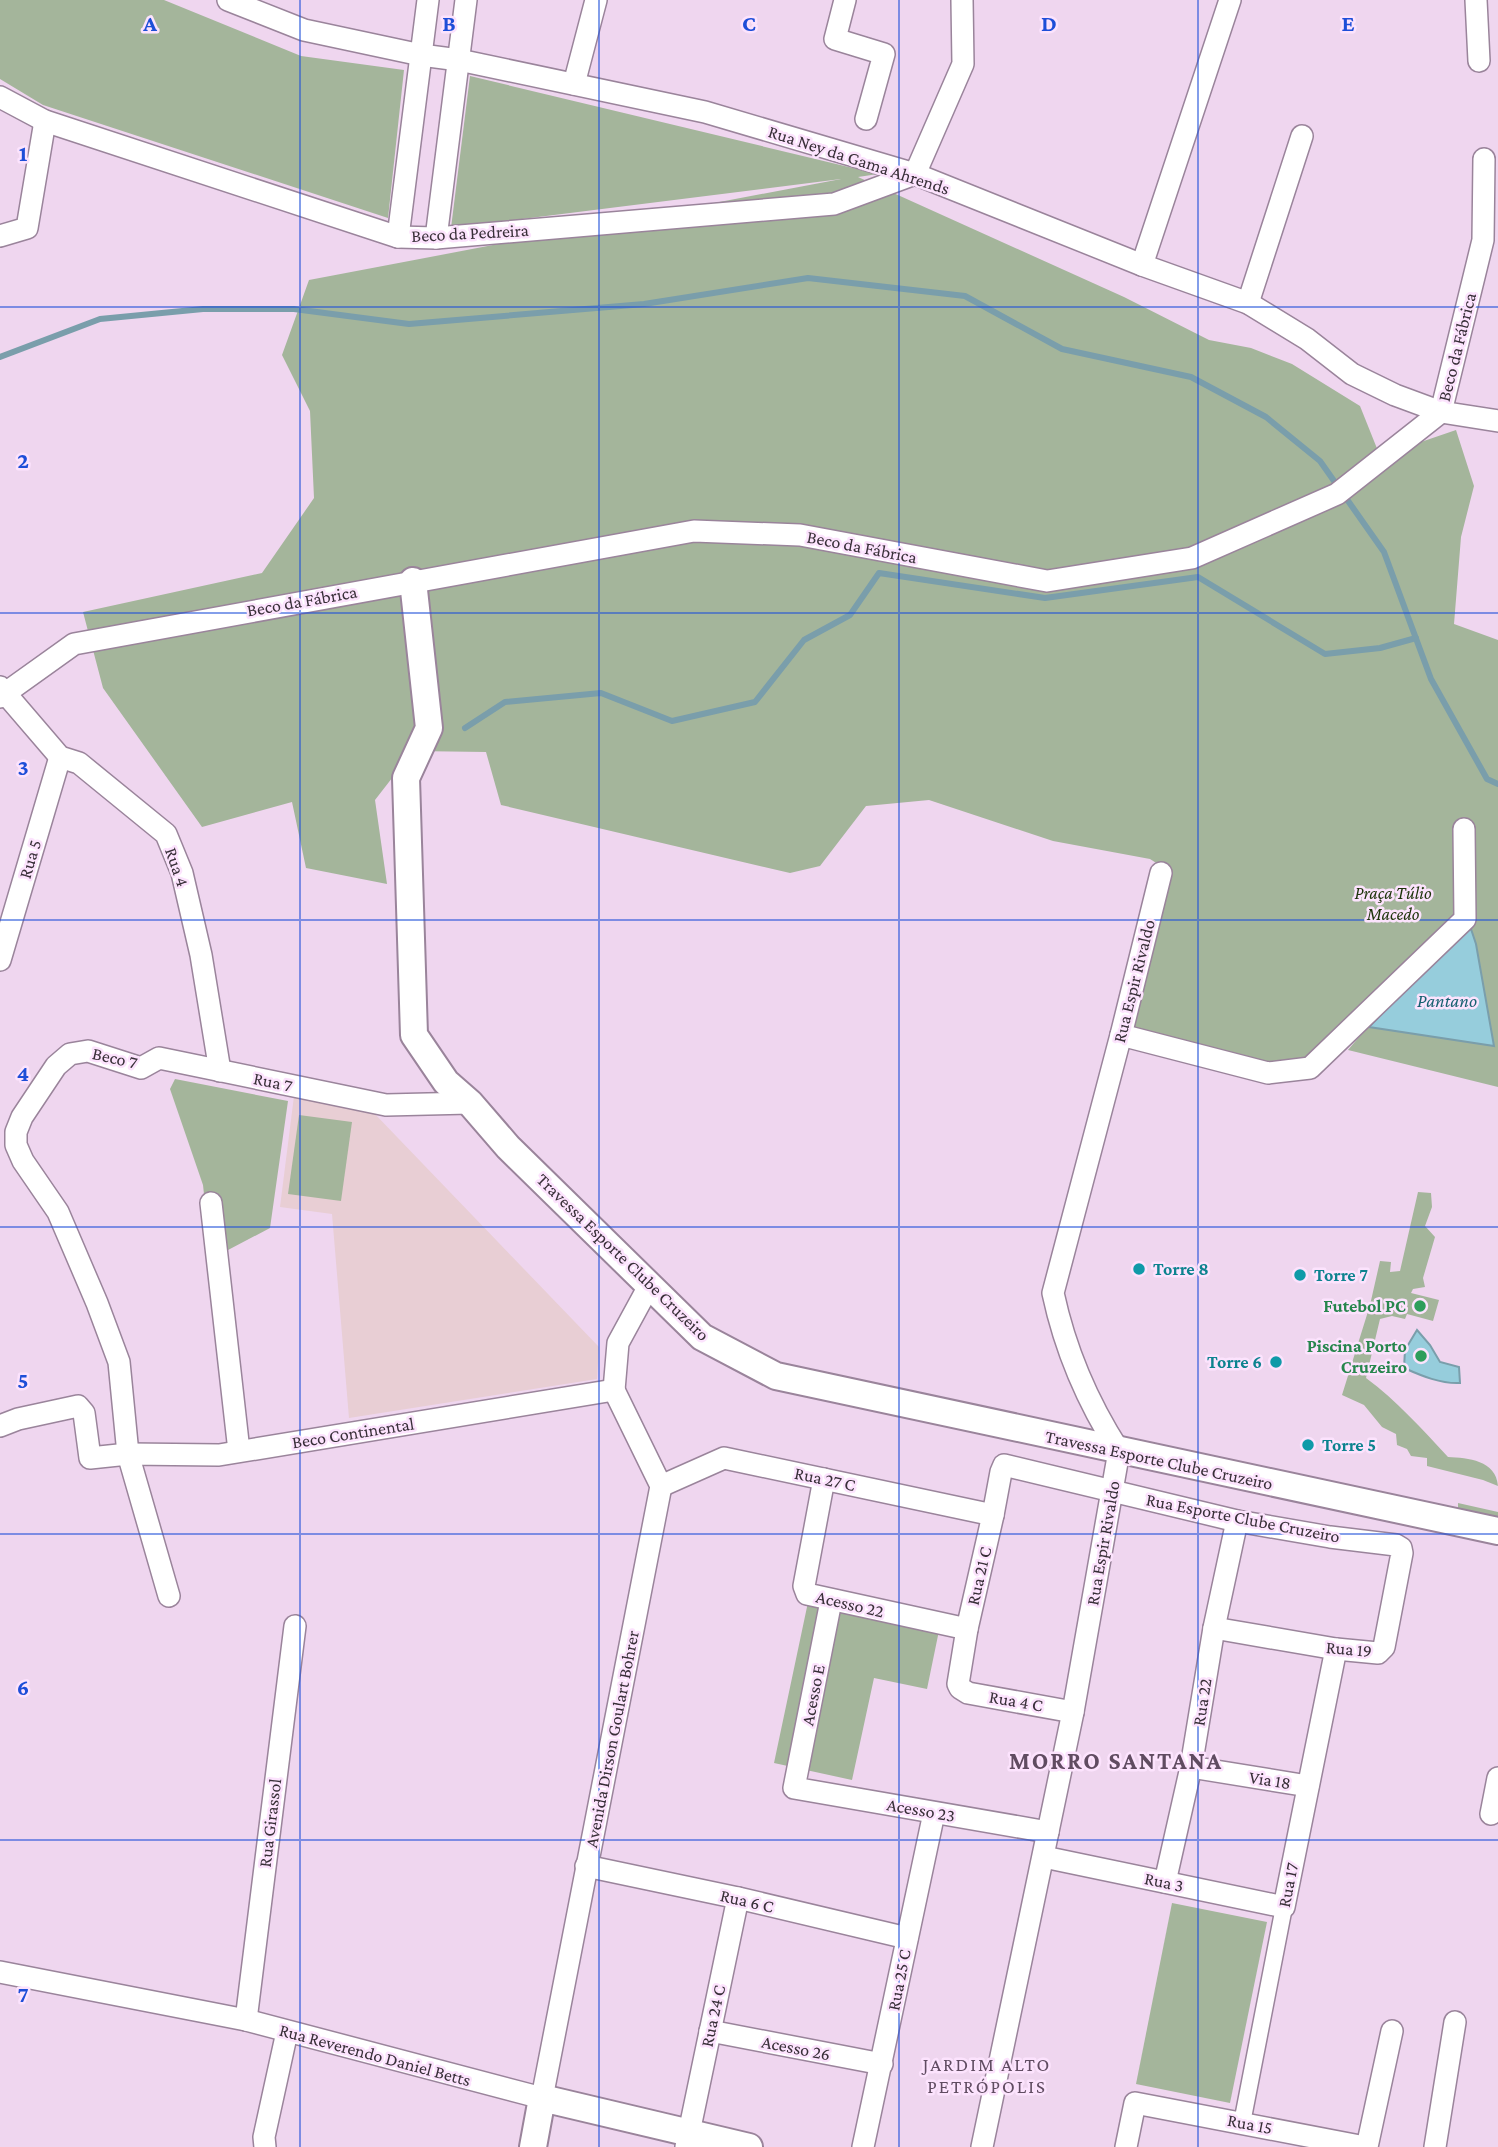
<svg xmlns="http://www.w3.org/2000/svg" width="1498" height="2147" viewBox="0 0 1498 2147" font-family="'Crimson Pro',serif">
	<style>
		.education { fill: #e8ced4 }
		.green { fill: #a4b59b }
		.water { fill: #96cddc; stroke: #7a9eab; stroke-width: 2 }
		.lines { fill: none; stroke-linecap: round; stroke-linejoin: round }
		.stream { stroke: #7a9eab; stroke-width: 6 }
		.pedestrian-casing { stroke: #9a849b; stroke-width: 19 }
		.minor-casing { stroke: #9a849b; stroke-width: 24 }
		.tertiary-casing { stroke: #9a849b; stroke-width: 30 }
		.pedestrian { stroke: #fff; stroke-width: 16 }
		.minor { stroke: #fff; stroke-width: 21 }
		.tertiary { stroke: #fff; stroke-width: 26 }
		.grid { fill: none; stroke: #1d4ed8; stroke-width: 2; stroke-opacity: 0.55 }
		.culture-dot { fill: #0f9aa8; stroke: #fce3fd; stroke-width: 2.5 }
		.leisure-dot { fill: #2e9e5b; stroke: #fce3fd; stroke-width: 2.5 }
		.labels { text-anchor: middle; stroke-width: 5; stroke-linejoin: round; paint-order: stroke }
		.street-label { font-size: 18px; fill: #382f38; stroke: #fce3fd }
		.park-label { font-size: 18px; font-style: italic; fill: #1c3309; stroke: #fce3fd }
		.culture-label { font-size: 18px; font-weight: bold; fill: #0d838f; stroke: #fce3fd; text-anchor: start }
		.leisure-label { font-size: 18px; font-weight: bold; fill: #27864d; stroke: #fce3fd; text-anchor: end }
		.water-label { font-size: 19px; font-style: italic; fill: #186171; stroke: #fce3fd }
		.neighbourhood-label { font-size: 19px; letter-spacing: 2px; fill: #604c61; stroke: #fce3fd }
		.district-label { font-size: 24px; font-weight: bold; letter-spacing: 2px; fill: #604c61; stroke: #fce3fd }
		.grid-label { font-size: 23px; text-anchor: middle; font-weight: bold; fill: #1d4ed8; stroke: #fce3fd; stroke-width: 5; stroke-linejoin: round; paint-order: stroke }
	</style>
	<rect width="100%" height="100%" fill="#efd6ef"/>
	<path class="education" d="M294,1096L373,1112L599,1347L597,1379L349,1418L332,1214L280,1207Z"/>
	<g class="green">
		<path d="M0,0H164L301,56L404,70L388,218L43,105L0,79Z"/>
		<path d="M470,76L878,174L858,177L1124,297L1209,340L1251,348L1292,364L1360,406L1380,456L1456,430L1474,486L1461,537L1454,624L1498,640V1087L1348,1050L1457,921L1302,1061L1267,1066L1127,1027L1172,873L1150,859L1053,841L929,800L866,806L820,866L790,873L501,805L486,752L413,751L375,800L387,884L306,868L292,802L202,827L103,688L83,612L262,573L314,498L310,411L282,355L309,280L841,179L451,228Z"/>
		<path d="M175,1079L288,1101L270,1228L211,1259L203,1185L170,1089Z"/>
		<path d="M299,1115L352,1122L341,1201L288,1194Z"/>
		<path d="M1418,1192L1431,1193L1432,1207L1425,1226L1435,1237L1423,1278L1425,1287L1413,1289L1411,1293L1439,1300L1433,1321L1407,1314L1405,1319L1392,1316L1380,1319L1366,1378C1397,1401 1422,1429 1448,1457C1468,1458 1496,1460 1498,1486L1483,1480L1427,1466V1458L1411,1456L1407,1449L1397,1445L1396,1434L1382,1427L1364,1405L1342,1395L1370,1305L1380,1261L1391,1262L1390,1272L1400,1271Z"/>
		<path d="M1458,1503L1498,1512V1520L1458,1512Z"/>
		<path d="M811,1588L942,1616L927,1689L874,1678L852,1780L774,1763Z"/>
		<path d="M1172,1903L1267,1922L1230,2103L1136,2084Z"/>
	</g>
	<g class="water">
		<path d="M1471,929L1476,944L1494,1046L1369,1027L1449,943Z"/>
		<path d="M1417,1330L1430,1345L1440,1362L1459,1367L1460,1383C1441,1384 1422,1376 1404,1368L1405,1350Z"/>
	</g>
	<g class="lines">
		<g class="stream">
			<path d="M0,357L100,319L203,309H294L409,324L644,304L808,278L965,296L1062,349L1191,377L1266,417L1320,461L1384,552L1431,679L1487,779L1498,784"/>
			<path d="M465,728L505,702L601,693L672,721L755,702L804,640L850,615L879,573L1045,598L1198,577L1325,654L1380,648L1416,638"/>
		</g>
		<g class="pedestrian-casing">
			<path id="pedestrian" d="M1242,2123L1284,1907"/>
		</g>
		<g class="minor-casing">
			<g id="minor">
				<path d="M228,0L304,30L421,55L459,60L705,112L915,174L1142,265L1248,303L1307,339L1352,374L1395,395L1441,412L1498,421"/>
				<path d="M845,0L835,39L884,54L866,119"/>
				<path d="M1476,0L1479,61"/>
				<path d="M574,84L596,0"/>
				<path d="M0,97L45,121L398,237L436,238L834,204L915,174L963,64L962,0"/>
				<path d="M0,236L27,228L45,121"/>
				<path d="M398,237L428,0"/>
				<path d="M436,238L466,0"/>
				<path d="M1142,265L1230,0"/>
				<path d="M1248,303L1302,136"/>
				<path d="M0,687L60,757L79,763L166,834L182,873L201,955L220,1071"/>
				<path d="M0,697L74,644L694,531L800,535L1047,581L1192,558L1337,494L1441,412L1483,240L1484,159"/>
				<path d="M0,960L60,757"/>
				<path d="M1121,1035L1268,1073L1310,1068L1465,919L1464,829"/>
				<path d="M211,1203L239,1451"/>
				<path d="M614,1390L618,1343L649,1286"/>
				<path d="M0,1426L18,1419L78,1406L84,1413L90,1458L128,1454L219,1455L614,1390"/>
				<path d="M824,1479L804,1586L807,1594L967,1629"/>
				<path d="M661,1486L724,1458L993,1515"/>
				<path d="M169,1596L128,1454L119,1362L97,1303L58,1212L23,1161L16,1145V1132L22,1117L56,1066L70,1054L88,1051L141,1068L159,1058L386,1105L470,1103"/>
				<path d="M831,1601L794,1788L1048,1832"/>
				<path d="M1073,1712L968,1693L960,1688L958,1684L967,1629L993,1515L1001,1472L1004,1465L1237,1521L1330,1537L1396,1545L1401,1548L1402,1553L1384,1647L1378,1653L1336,1649L1214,1628"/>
				<path d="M1191,1767L1308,1786"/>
				<path d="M1491,1814L1498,1778"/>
				<path d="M1044,1857L1284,1907L1336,1649"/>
				<path d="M586,1866L738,1898L907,1938"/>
				<path d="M1165,1882L1191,1767L1214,1628L1237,1521"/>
				<path d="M0,1972L246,2020L542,2098L661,1486L614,1390"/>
				<path d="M246,2020L295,1626"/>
				<path d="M710,2031L882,2064"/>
				<path d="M265,2147L264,2137L287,2032"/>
				<path d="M686,2147L738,1898"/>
				<path d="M863,2147L934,1813"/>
				<path d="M982,2147L1073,1712L1119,1451C1088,1403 1065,1349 1053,1293L1121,1035L1161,873"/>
				<path d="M1126,2147L1135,2103L1365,2147"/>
				<path d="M1367,2147L1392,2031"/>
				<path d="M1435,2147L1455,2022"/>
			</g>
		</g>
		<g class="tertiary-casing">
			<g id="tertiary">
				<path d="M413,581L429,728L406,778L414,1035L446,1082L470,1103L508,1147L702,1337L776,1376L1498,1531"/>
				<path d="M533,2147L542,2098L749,2147"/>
			</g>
		</g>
		<use href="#pedestrian" class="pedestrian"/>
		<use href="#minor" class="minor"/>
		<use href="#tertiary" class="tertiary"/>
	</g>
	<path class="grid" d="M300,0V2147M599,0V2147M899,0V2147M1198,0V2147M0,307H1498M0,613H1498M0,920H1498M0,1227H1498M0,1534H1498M0,1840H1498"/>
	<g class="culture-dot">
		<circle cx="1139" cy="1269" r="7"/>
		<circle cx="1300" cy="1275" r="7"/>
		<circle cx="1276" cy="1362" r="7"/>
		<circle cx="1308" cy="1445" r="7"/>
	</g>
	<g class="leisure-dot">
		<circle cx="1420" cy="1306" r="7"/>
		<circle cx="1421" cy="1356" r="7"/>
	</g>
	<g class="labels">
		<g class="street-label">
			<text transform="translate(859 160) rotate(18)" y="6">Rua Ney da Gama Ahrends</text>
			<text transform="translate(470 233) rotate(-3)" y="6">Beco da Pedreira</text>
			<text transform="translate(1457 347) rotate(-76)" y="6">Beco da Fábrica</text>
			<text transform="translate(862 547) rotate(11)" y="6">Beco da Fábrica</text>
			<text transform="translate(302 601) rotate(-10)" y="6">Beco da Fábrica</text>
			<text transform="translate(30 859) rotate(-73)" y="6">Rua 5</text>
			<text transform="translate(177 867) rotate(71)" y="6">Rua 4</text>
			<text transform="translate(1134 981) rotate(-76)" y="6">Rua Espir Rivaldo</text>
			<text transform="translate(115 1058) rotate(13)" y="6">Beco 7</text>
			<text transform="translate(273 1082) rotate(12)" y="6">Rua 7</text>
			<text transform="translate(623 1257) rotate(44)" y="6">Travessa Esporte Clube Cruzeiro</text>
			<text transform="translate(353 1433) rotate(-9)" y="6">Beco Continental</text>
			<text transform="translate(1159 1460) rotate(12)" y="6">Travessa Esporte Clube Cruzeiro</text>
			<text transform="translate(825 1479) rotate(12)" y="6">Rua 27 C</text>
			<text transform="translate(1243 1518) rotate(11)" y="6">Rua Esporte Clube Cruzeiro</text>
			<text transform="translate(1103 1543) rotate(-80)" y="6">Rua Espir Rivaldo</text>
			<text transform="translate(979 1576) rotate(-77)" y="6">Rua 21 C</text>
			<text transform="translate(850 1604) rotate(13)" y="6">Acesso 22</text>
			<text transform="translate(1349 1649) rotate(5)" y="6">Rua 19</text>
			<text transform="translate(813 1695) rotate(-79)" y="6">Acesso E</text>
			<text transform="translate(1016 1701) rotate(10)" y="6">Rua 4 C</text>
			<text transform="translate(1202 1702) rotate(-81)" y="6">Rua 22</text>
			<text transform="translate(612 1739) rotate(-79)" y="6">Avenida Dirson Goulart Bohrer</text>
			<text transform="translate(1270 1780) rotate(9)" y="6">Via 18</text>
			<text transform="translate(921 1810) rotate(10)" y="6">Acesso 23</text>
			<text transform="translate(270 1823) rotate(-83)" y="6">Rua Girassol</text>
			<text transform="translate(1164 1882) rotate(12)" y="6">Rua 3</text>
			<text transform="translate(1288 1885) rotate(-79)" y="6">Rua 17</text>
			<text transform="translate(747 1901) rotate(13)" y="6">Rua 6 C</text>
			<text transform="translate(899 1980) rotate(-79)" y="6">Rua 25 C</text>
			<text transform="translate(713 2016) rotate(-78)" y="6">Rua 24 C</text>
			<text transform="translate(796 2048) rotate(11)" y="6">Acesso 26</text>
			<text transform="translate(375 2055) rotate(15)" y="6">Rua Reverendo Daniel Betts</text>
			<text transform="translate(1250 2124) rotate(11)" y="6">Rua 15</text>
		</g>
		<g class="park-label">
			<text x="1393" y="899">Praça Túlio<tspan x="1393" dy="21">Macedo</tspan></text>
		</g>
		<g class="culture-label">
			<text x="1153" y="1275">Torre 8</text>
			<text x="1314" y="1281">Torre 7</text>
			<text x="1262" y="1368" text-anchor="end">Torre 6</text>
			<text x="1322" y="1451">Torre 5</text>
		</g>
		<g class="leisure-label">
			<text x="1406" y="1312">Futebol PC</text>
			<text x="1407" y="1352">Piscina Porto<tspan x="1407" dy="21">Cruzeiro</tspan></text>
		</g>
		<g class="water-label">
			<text x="1447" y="1007">Pantano</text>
		</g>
		<g class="neighbourhood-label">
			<text x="987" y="2071">JARDIM ALTO<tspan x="987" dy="22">PETRÓPOLIS</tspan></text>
		</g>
		<g class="district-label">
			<text x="1116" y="1769">MORRO SANTANA</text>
		</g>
	</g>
	<g class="grid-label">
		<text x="150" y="31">A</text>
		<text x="449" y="31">B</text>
		<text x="749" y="31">C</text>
		<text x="1049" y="31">D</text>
		<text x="1348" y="31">E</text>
		<text x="23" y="161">1</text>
		<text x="23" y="468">2</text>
		<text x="23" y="775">3</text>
		<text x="23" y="1081">4</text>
		<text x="23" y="1388">5</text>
		<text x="23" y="1695">6</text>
		<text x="23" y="2002">7</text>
	</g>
</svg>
